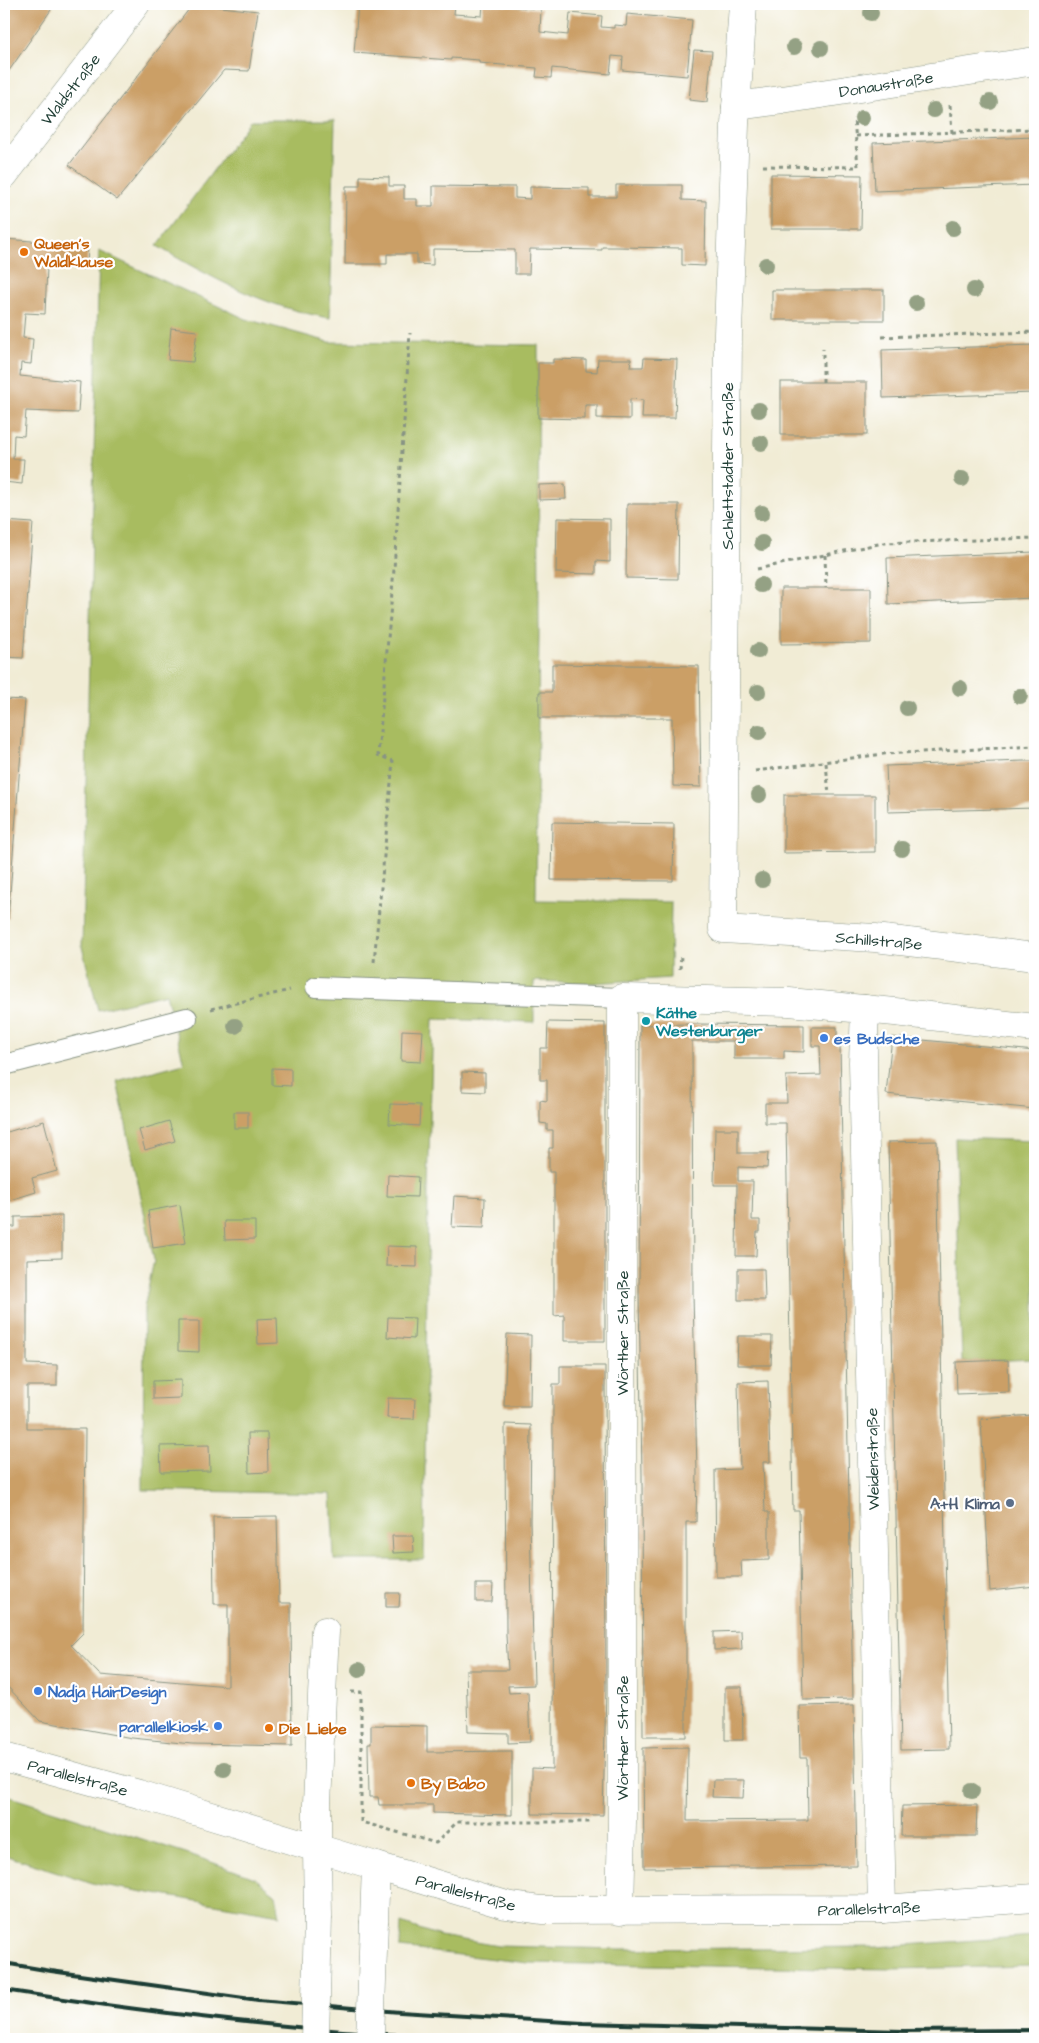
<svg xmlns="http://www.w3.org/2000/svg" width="1039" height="2043" viewBox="0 0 1039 2043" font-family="'Architects Daughter',sans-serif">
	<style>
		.green { fill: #a8bc60; stroke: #647c4a }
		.building { fill: #cb9f66 }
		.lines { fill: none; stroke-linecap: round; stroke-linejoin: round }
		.service-casing { stroke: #889484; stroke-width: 22 }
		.minor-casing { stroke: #889484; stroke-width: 29 }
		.secondary-casing { stroke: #889484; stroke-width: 29 }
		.path { stroke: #889484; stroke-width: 3; stroke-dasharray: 4 4; stroke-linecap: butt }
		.service { stroke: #fff; stroke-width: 20 }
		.minor { stroke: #fff; stroke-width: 28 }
		.secondary { stroke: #fff; stroke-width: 28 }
		.rail { stroke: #1f3d34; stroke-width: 4 }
		.secondary-bridge-casing { stroke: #889484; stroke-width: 29; stroke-linecap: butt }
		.secondary-bridge { stroke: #fff; stroke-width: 28 }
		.tree { fill: #94a184 }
		.food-dot { fill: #e8710a; stroke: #fff; stroke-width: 2 }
		.culture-dot { fill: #0f9aa8; stroke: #fff; stroke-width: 2 }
		.shop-dot { fill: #3f7fe0; stroke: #fff; stroke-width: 2 }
		.service-dot { fill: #5c6f8a; stroke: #fff; stroke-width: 2 }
		.labels { text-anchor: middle; stroke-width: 4.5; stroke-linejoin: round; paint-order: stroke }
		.street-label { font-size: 16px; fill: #1f3d34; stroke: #fff }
		.food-label { font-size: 16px; font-weight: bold; fill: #c56008; stroke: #fff; text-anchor: start }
		.culture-label { font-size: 16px; font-weight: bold; fill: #0d838f; stroke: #fff; text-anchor: start }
		.shop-label { font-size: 16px; font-weight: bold; fill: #366cbe; stroke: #fff; text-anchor: start }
		.service-label { font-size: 16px; font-weight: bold; fill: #4e5e75; stroke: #fff; text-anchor: end }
	</style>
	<rect width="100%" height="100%" fill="#fff"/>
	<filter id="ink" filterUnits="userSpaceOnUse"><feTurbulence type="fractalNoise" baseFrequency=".02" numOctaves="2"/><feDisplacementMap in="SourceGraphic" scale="10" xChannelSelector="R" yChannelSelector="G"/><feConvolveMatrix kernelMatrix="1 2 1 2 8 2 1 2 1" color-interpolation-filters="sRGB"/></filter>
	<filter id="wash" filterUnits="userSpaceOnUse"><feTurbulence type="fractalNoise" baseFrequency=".0096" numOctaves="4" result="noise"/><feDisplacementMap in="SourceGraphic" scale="20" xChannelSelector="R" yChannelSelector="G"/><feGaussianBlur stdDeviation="1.12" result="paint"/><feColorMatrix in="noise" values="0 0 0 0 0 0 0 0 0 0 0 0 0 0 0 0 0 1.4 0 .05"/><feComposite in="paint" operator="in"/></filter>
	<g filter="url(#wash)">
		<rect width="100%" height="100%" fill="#f1ecd5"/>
		<g class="green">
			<path d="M251,120H335L330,318C267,308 211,278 157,246Z"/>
			<path d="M99,251L246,319L329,342L538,345L539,630L536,900L671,902L670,978L594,983L534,981V1022L433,1019L428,1190L424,1560H334L331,1494L143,1490L144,1308L154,1260L117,1081L184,1063L166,994L98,1010L82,947Z"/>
			<path d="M955,1138L1035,1141V1359L962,1362Z"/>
			<path d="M4,1795L189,1854L255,1878L276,1895L280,1915L96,1884L4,1855Z"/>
			<path d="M401,1923L440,1936L498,1946L619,1949L877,1947L1035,1936V1966L891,1969L528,1963L400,1948Z"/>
		</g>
		<g id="blocks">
			<g class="building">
				<path d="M4,4H48L53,7L4,78Z"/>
				<path d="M193,4L258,11L249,71L224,70L117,200L69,165Z"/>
				<path d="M358,4H455L454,14L482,16L483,4L541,9L540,32L568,35L570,13L602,16L601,27L614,28V25L626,26L627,14L692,20L687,76L622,70L623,57L612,56L610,74L552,68L551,78L536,77L537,68L479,63V60L451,58V60L354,53Z"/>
				<path d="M694,50L712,51L707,102L689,100Z"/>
				<path d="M1035,137V185L875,191L873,143Z"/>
				<path d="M771,174L862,175L861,229H771Z"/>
				<path d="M360,176L389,177V186H404V199H417V206H433V186L515,187V198L530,199V187L589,188V197H616V185H682V200L706,201L705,266L682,265V248L616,247H602V250L530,249L529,274H515V250L433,249V265L417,264V254H387V264H345L346,186H360Z"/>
				<path d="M4,239L88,245L87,269L47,267L45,314L25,313L23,338L33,339L31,364L21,363L20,376L80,382L78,413L26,411L24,436L14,435L13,459H24L22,484L4,482Z"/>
				<rect x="772" y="290" width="112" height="30"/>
				<path d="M171,328L197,331L193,362L168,360Z"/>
				<path d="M1035,345V393L883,398L882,350Z"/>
				<path d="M644,358L677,359L675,418H642L643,400L630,399V419L597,418V405H585V419L538,418V363H553V359L586,360V371L597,372L598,359H631L630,367H643Z"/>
				<rect x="781" y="382" width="86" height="53"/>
				<path d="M565,484L566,499L539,500V485Z"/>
				<path d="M627,504H679L678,579L626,578Z"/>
				<path d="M557,518L610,519V562L596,561V574L556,573Z"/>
				<path d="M4,521L33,523L23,658L4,657Z"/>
				<path d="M1035,552V598L888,604L887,558Z"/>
				<path d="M781,588H871V643L781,644Z"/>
				<path d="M552,664L699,666L701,787L673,786L672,718H539V692H552Z"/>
				<path d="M4,699L25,700L8,919H4Z"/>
				<path d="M1023,761H1035V808L888,812L886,766Z"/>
				<path d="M784,795H875V852L784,853Z"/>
				<path d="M552,822L674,824L673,881L551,880Z"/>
				<path d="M548,1022L605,1023V1341H564V1315L554,1316V1172H549V1148H553V1130H547V1124L540,1123V1100L547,1101V1080H540V1048H547Z"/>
				<path d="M693,1024L804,1025V1052L784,1051V1059H734V1041H692L693,1294L697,1473L696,1522H686V1737H643L642,1475L639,1295L640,1025Z"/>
				<path d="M812,1027H837V1045L840,1046L853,1699L803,1700L799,1510H793L786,1123H765V1103H787L786,1076L821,1075L820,1046H812Z"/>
				<path d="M402,1030L423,1031L421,1062L401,1061Z"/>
				<path d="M892,1037L1035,1051V1109L886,1094Z"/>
				<path d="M272,1068L291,1069V1086L272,1085Z"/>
				<path d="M462,1072L485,1073V1092L462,1091Z"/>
				<path d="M390,1104L420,1105L419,1126L389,1124Z"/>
				<rect x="234" y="1112" width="14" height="16"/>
				<path d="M44,1121L57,1171L32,1178L36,1192L7,1201L4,1190V1133Z"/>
				<path d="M169,1121L175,1141L145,1150L139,1130Z"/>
				<path d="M715,1129H738V1153H768L767,1168L738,1167V1181H753L752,1220H760V1232H757L756,1256H736L737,1185H714Z"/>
				<path d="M937,1141L949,1749L901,1750L888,1142Z"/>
				<path d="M388,1175L418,1177L417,1197L387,1196Z"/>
				<path d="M454,1196L485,1198L484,1228L452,1227Z"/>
				<path d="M180,1205L186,1243L153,1248L148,1211Z"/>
				<path d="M62,1216V1258L27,1259V1364L57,1365V1386H27V1429H85L83,1633L71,1645L100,1675L228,1686V1604H214L213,1517L277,1516L279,1603H291L292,1746L192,1744L132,1738L40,1721L4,1683V1227H15V1217Z"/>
				<path d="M224,1221H255V1239L225,1240Z"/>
				<path d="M387,1246L417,1247V1267L386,1266Z"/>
				<path d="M738,1269H764L765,1300H738Z"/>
				<path d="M388,1317L415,1318L414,1339L387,1337Z"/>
				<path d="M277,1318L278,1343L258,1344L257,1319Z"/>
				<path d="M178,1321H199V1352L178,1351Z"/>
				<path d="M507,1334L531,1335L530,1406H504Z"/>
				<path d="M738,1336H772L771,1365H737Z"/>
				<path d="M1008,1360L1009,1392L957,1394L956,1362Z"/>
				<path d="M560,1366H605L606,1688L603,1815L532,1814V1768L552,1769L553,1384H560Z"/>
				<path d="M181,1380V1398L153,1399V1381Z"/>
				<path d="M768,1381L770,1462H763L765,1512H769V1560L741,1561L742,1577H716L715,1470L740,1469L738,1382Z"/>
				<path d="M388,1398L415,1399L414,1419L387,1418Z"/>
				<path d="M1032,1415V1420H1035V1586L990,1591L981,1419Z"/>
				<path d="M505,1424L531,1425L530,1521L534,1685L508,1686L509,1693L528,1692L530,1742L508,1743V1733L468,1732L466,1670H508L506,1635Z"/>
				<path d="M248,1433H267L268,1472L249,1473Z"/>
				<path d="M209,1445L210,1471L161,1472L160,1446Z"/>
				<path d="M392,1536H413L414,1552L393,1553Z"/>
				<path d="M476,1584H493L492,1602H476Z"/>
				<path d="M386,1593H400L399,1607H386Z"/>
				<path d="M741,1631L742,1649L714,1650V1632Z"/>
				<path d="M725,1687H742L743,1740H725Z"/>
				<path d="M854,1705L857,1866L644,1868L643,1748L688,1747L687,1821L808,1820L807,1758H800L799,1706Z"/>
				<path d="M371,1725L427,1726V1752L512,1751V1815L433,1813V1805H379L378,1797H369L368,1744H371Z"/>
				<path d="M713,1780H744L743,1798L712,1797Z"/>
				<path d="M977,1805L976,1836H901L902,1806Z"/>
			</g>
		</g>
	</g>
	<g filter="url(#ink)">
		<use href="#blocks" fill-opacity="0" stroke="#889484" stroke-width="1"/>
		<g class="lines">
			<g class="service-casing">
				<g id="service">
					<path d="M316,987L622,998"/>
					<path d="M4,1065L187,1018"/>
				</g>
			</g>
			<g class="minor-casing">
				<g id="minor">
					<path d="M743,4L735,124L728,334L723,929L875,938L1035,957"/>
					<path d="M736,106L782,100L1035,61"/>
					<path d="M4,175L136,4"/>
					<path d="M865,1009L863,1062L882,1909"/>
					<path d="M317,1848V1804L325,1631"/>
					<path d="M376,1866L506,1905L541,1910L882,1909L1035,1898"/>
					<path d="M620,1911L622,1822V998L789,1002L895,1012L1035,1028"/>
				</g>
			</g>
			<g class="secondary-casing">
				<g id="secondary">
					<path d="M4,1757L139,1794L376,1866L374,1921"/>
					<path d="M317,1848L318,1917"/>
				</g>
			</g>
			<g class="path">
				<path d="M950,105L952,133"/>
				<path d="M856,136L1035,129"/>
				<path d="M763,166L858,167L854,118"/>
				<path d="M882,337L1035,332"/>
				<path d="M823,382V349"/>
				<path d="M825,555L826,588"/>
				<path d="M757,569L883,543L1035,538"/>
				<path d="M826,763L829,795"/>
				<path d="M755,771L883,754L1035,746"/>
				<path d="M374,962L393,761L378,755L394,569L410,333"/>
				<path d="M680,969L681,956"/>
				<path d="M211,1009L290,990"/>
				<path d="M351,1692H361V1822L436,1843L457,1822H593"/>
			</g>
			<use href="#service" class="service"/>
			<use href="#minor" class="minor"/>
			<use href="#secondary" class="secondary"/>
			<g class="rail">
				<path d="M4,1963L51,1971L258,2000L400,2012L583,2023L903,2031L1035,2030"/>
				<path d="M4,1990C164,2015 325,2034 487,2039"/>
			</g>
			<g class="secondary-bridge-casing">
				<g id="secondary-bridge">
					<path d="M315,2039L318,1917"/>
					<path d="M370,2039L374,1921"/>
				</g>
			</g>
			<use href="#secondary-bridge" class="secondary-bridge"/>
		</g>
		<g class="tree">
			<circle cx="871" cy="13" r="8"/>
			<circle cx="794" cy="47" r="8"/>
			<circle cx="821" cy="48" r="8"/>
			<circle cx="990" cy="102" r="8"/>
			<circle cx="934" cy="110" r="8"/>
			<circle cx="862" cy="118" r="8"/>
			<circle cx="953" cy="228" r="8"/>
			<circle cx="766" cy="265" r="8"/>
			<circle cx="974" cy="290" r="8"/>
			<circle cx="916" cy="303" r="8"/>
			<circle cx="759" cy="410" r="8"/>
			<circle cx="761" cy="443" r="8"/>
			<circle cx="962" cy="479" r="8"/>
			<circle cx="762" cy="513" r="8"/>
			<circle cx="762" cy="543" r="8"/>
			<circle cx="761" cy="585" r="8"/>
			<circle cx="758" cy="651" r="8"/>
			<circle cx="960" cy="688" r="8"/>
			<circle cx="758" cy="692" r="8"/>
			<circle cx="1020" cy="696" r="8"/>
			<circle cx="907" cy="708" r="8"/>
			<circle cx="759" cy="732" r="8"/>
			<circle cx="759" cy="795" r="8"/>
			<circle cx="902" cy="849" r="8"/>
			<circle cx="762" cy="880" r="8"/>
			<circle cx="235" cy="1026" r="8"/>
			<circle cx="359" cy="1670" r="8"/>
			<circle cx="224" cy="1769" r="8"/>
			<circle cx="972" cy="1791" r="8"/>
		</g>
	</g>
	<g class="food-dot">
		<circle cx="24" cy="252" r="5"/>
		<circle cx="269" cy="1728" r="5"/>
		<circle cx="411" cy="1783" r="5"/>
	</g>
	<circle class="culture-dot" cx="646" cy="1021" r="5"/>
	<g class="shop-dot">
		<circle cx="824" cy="1038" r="5"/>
		<circle cx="38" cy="1691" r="5"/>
		<circle cx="218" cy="1726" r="5"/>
	</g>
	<circle class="service-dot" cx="1010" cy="1503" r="5"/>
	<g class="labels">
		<g class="street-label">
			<text transform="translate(886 84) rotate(-9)" y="6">Donaustraße</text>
			<text transform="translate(70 89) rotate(-52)" y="6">Waldstraße</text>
			<text transform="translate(727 466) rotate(-90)" y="6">Schlettstadter Straße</text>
			<text transform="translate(879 940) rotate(5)" y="6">Schillstraße</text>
			<text transform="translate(622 1333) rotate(-90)" y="6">Wörther Straße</text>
			<text transform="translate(872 1459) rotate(-91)" y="6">Weidenstraße</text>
			<text transform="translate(622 1738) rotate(-90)" y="6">Wörther Straße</text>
			<text transform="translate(78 1777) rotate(15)" y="6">Parallelstraße</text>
			<text transform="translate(466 1892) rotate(15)" y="6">Parallelstraße</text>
			<text transform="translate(869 1908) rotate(-2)" y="6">Parallelstraße</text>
		</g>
		<g class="food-label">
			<text x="34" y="249">Queen's<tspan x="34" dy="18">Waldklause</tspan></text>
			<text x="279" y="1734">Die Liebe</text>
			<text x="421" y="1789">By Babo</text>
		</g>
		<g class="culture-label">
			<text x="656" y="1018">Käthe<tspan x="656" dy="18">Westenburger</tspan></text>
		</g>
		<g class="shop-label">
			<text x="834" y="1044">es Budsche</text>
			<text x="48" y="1697">Nadja HairDesign</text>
			<text x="208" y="1732" text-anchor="end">parallelkiosk</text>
		</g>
		<g class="service-label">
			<text x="1000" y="1509">A+H Klima</text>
		</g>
	</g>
	<rect width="1039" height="2043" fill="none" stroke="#fff" stroke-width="20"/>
</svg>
